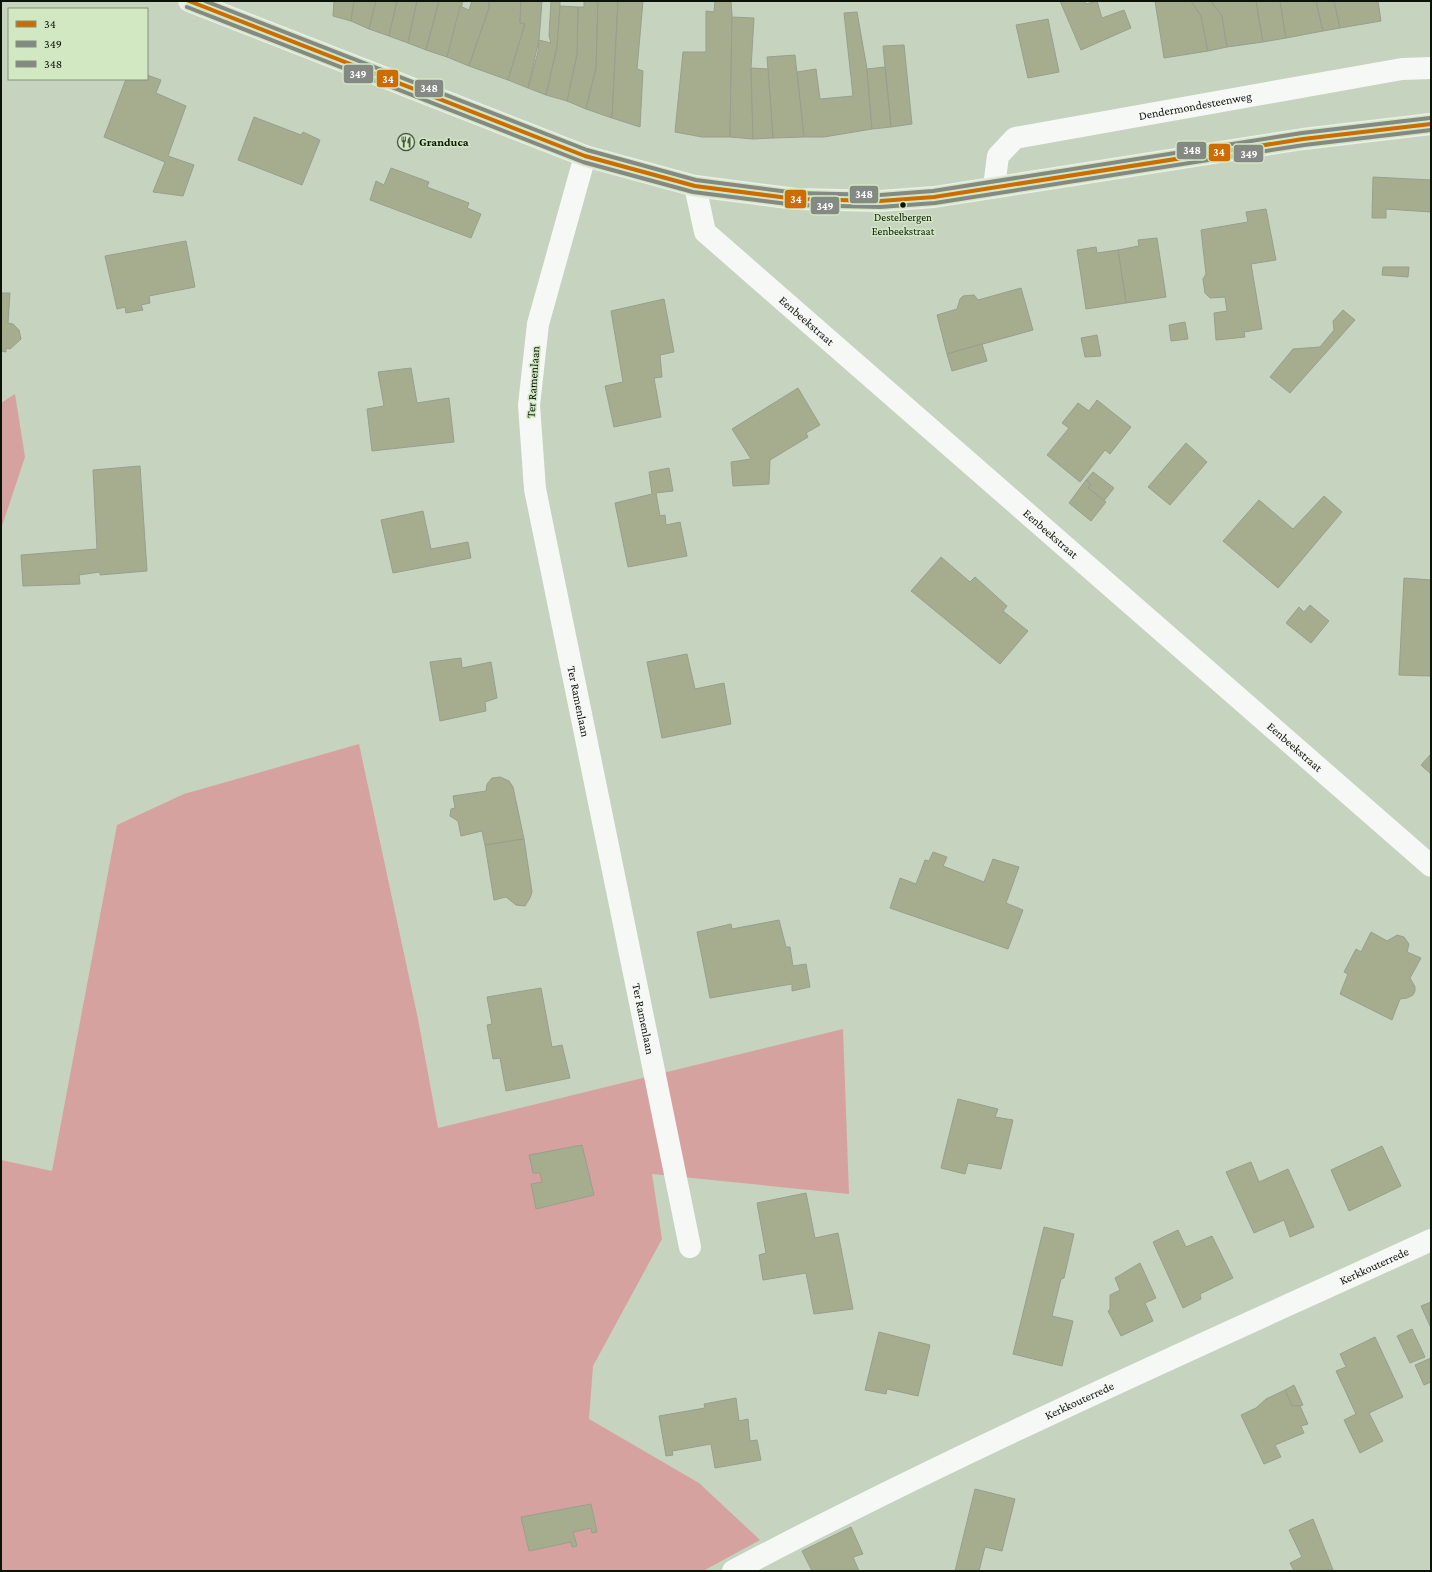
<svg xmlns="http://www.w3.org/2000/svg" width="1432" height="1572" viewBox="0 0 1432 1572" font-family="'Crimson Pro',serif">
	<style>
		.forest { fill: #d6a29f }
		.building { fill: #a5ad8e; stroke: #989f8e }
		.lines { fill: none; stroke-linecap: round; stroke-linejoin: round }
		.minor { stroke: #f6f8f5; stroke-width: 22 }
		.secondary { stroke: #eeeee8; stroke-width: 22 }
		.bus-1-casing { stroke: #d1e8c3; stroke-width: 7 }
		.bus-2-casing { stroke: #d1e8c3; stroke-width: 7 }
		.bus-3-casing { stroke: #d1e8c3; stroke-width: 7 }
		.bus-1 { stroke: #cd6d01; stroke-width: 4 }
		.bus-2 { stroke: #858983; stroke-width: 4 }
		.bus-3 { stroke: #858983; stroke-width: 4 }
		.bus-dot { fill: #0b1307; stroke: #d1e8c3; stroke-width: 1.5 }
		.labels { text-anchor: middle; stroke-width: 3; stroke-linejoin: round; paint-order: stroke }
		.bus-label { font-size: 11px; fill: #0b1307; stroke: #d1e8c3 }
		.street-label { font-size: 12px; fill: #0b1307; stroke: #d1e8c3 }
		.poi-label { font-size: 12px; font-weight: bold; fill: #0b1307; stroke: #d1e8c3; text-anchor: start }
		.line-badge { stroke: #d1e8c3; stroke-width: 1.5 }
		.badge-label { font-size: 11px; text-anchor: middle; font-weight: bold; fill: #fff }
	</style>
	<rect width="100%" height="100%" fill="#c6d3be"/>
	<g class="forest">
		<path d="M15,394L25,457L1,529V403Z"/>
		<path d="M359,744L418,1019L438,1128L843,1029L849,1194L652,1174L662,1239L593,1366L589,1419L699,1483L760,1540L703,1571H1V1160L52,1171L117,825L184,794Z"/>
	</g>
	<g class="building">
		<path d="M334,1H354L351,21L333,16Z"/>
		<path d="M354,1H376L369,29L351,21Z"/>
		<path d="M376,1H397L389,36L369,29Z"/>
		<path d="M397,1H417L408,43L389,36Z"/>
		<path d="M417,1H439L426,50L408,43Z"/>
		<path d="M439,1H463L447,57L426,50Z"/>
		<path d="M472,1H489V8L469,66L447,57L460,6L469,10Z"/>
		<path d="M489,1H521L520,23L525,24L508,80L469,66L489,8Z"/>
		<path d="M521,1H542L539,40L528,88L508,80L525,24L520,23Z"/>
		<path d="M551,1H560V6L557,47L546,95L528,88L538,52L539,40L551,43L549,36Z"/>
		<path d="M584,1H598L596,68L586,109L567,101L577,54L578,7H584Z"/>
		<path d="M598,1H618L612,118L586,109L596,68Z"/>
		<path d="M618,1H643L637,69L643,71L640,127L612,118Z"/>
		<path d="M715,1H731L732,14L730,137H702L675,132L683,52H706V11L714,12Z"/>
		<path d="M1060,1H1085L1086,4L1097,1L1102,18L1124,10L1131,28L1081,50Z"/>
		<path d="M1155,1H1191L1201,16L1208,51L1164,58Z"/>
		<path d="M1191,1H1211L1222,16L1227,47L1208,51L1201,16Z"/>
		<path d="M1211,1H1256L1263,42L1227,47L1222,16Z"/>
		<path d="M1256,1H1280L1286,38L1263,42Z"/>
		<path d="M1280,1H1316L1323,31L1286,38Z"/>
		<path d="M1316,1H1334L1340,28L1323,31Z"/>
		<path d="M1334,1H1378L1381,21L1340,28Z"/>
		<path d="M560,6L578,7L577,54L567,101L546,95L557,47Z"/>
		<path d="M857,12L867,69L872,129L824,137H804L797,72L816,69L820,99L853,96L844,13Z"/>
		<path d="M732,17L754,18L751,68L753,139L730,137Z"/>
		<path d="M1048,19L1059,72L1028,78L1016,25Z"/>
		<path d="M904,45L912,124L891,127L883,46Z"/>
		<path d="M795,55L804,137L773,138L767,57Z"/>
		<path d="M885,67L891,127L872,129L867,69Z"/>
		<path d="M751,68L768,69L773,138L753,139Z"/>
		<path d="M147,75L161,80L156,93L186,106L168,156L194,165L183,196L153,192L165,162L104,137L126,79H147Z"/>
		<path d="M254,117L301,135L303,132L320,140L302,185L238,160Z"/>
		<path d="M391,168L429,182L427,187L469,203L467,208L481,214L471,238L370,200L376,181L384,185Z"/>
		<path d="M1373,177L1431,180V212L1386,209V218H1372Z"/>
		<path d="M1266,209L1276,260L1251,264L1262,329L1244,332L1245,337L1216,340L1214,313L1227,311L1225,297L1210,298L1205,293L1203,279L1206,274L1201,230L1248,222L1246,212Z"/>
		<path d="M1157,238L1166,297L1126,303L1118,250L1139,246L1138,240Z"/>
		<path d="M186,241L195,287L149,296L150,303L141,305L143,310L126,313L125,307L117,309L105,256Z"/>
		<path d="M1096,247L1097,253L1118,250L1126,303L1086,309L1077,250Z"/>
		<path d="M1383,267H1409L1408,277L1382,275Z"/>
		<path d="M1021,288L1033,330L947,354L937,315L957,309L960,299L963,296L974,295L978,300Z"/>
		<path d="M1,293H10L8,323L13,324L19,330L21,339L10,349L6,348V352L1,351Z"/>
		<path d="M664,299L674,352L660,355L662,377L654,378L661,417L614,427L605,386L623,382L611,311Z"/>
		<path d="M1343,310L1355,320L1290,393L1270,377L1293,349L1320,347L1334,330L1333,321Z"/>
		<path d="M1185,322L1188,339L1171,341L1169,325Z"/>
		<path d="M1097,335L1101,356L1085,357L1081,338Z"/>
		<path d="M982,344L987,361L952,371L947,354Z"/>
		<path d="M411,368L417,403L449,398L454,442L372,451L367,409L384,406L378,372Z"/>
		<path d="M798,388L820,425L806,433L808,437L770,460L769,484L733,486L731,462L751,459L732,429Z"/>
		<path d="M1097,400L1131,427L1110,454L1105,450L1080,482L1047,455L1069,428L1062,423L1078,403L1089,411Z"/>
		<path d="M1186,443L1207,462L1170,505L1148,487Z"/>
		<path d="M140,466L147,571L100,575V572L79,575L80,584L23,586L21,555L97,549L93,470Z"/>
		<path d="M669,468L673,491L656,493L660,516L665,515L666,525L680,522L687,556L628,567L615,503L652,494L649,472Z"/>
		<path d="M1093,472L1114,488L1104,501L1088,488L1091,484L1086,480Z"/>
		<path d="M1086,480L1091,484L1088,488L1106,502L1091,521L1069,503Z"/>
		<path d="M1324,496L1342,512L1278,588L1223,541L1259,500L1293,529Z"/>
		<path d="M423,511L431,549L468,542L471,558L393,573L381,520Z"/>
		<path d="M941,557L970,582L975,577L1007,606L1003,611L1028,631L1000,664L911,591Z"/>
		<path d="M1404,578L1431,580V676L1399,675Z"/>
		<path d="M1310,605L1329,621L1311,643L1286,623L1299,607L1304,612Z"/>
		<path d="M687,654L695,689L724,683L731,724L662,738L647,662Z"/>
		<path d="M461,658L462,668L491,662L497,698L485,702L486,711L440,721L430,662Z"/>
		<path d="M1431,754V774L1421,765Z"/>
		<path d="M500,777L509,781L513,787L524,839L485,845L482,831L461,836L458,821L450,816L451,809L455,808L453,796L486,791L487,784L492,778Z"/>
		<path d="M524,839L532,892L530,898L525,906L516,905L506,897L494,900L485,845Z"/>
		<path d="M933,852L947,857L943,866L984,882L993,859L1019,867L1006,903L1023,910L1008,949L890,908L900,878L916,884L925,860L929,861Z"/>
		<path d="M779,920L786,947H790L793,966L806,964L810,987L792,991V984L710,998L697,932L731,924L732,929Z"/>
		<path d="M1371,932L1387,941L1397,935L1404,937L1409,944L1407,952L1421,958L1410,978L1415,987V991L1413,995L1407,998L1400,999L1392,1020L1340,994L1348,974L1344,972L1356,949L1361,952Z"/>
		<path d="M541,988L552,1047L562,1045L570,1078L506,1091L500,1058L493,1059L487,1025L492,1024L487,997Z"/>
		<path d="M958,1099L998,1109L995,1117L1013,1120L1001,1169L968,1163L965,1174L941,1168Z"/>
		<path d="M582,1145L594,1195L536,1209L531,1184L542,1182L540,1173H533L529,1155Z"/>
		<path d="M1382,1146L1401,1186L1349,1211L1331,1170Z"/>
		<path d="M1251,1162L1259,1182L1288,1169L1314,1227L1290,1237L1284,1220L1254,1233L1226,1172Z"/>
		<path d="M806,1193L815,1238L838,1233L853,1309L814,1314L806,1273L763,1280L759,1255L766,1253L757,1203Z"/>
		<path d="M1044,1227L1074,1234L1064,1278L1061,1279L1052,1316L1073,1321L1062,1366L1013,1354Z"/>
		<path d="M1178,1230L1186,1247L1212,1236L1233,1278L1200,1294L1201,1299L1183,1308L1153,1242Z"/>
		<path d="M1140,1263L1156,1298L1145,1303L1153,1321L1121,1336L1108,1311L1110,1309V1295L1120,1290L1115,1278Z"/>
		<path d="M1431,1302V1328L1421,1306Z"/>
		<path d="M1412,1329L1425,1357L1410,1363L1397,1336Z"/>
		<path d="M879,1332L930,1345L918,1396L887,1389L886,1394L865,1390Z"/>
		<path d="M1375,1337L1403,1397L1369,1413L1383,1441L1360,1453L1344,1420L1356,1414L1336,1371L1346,1367L1340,1354Z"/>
		<path d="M1431,1358V1382L1424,1385L1415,1365Z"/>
		<path d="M1294,1385L1303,1405L1300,1406H1292L1285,1390Z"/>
		<path d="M1285,1390L1292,1406H1300L1308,1424L1301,1426L1304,1433L1275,1445L1281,1457L1264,1464L1241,1415L1256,1408L1266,1399Z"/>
		<path d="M736,1398L739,1421L748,1419L750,1441L757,1440L761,1460L715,1468L711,1444L672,1451L673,1455L666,1456L659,1416L705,1408L704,1404Z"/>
		<path d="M975,1489L1015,1499L1002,1551L985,1547L979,1571H955Z"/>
		<path d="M591,1504L597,1532L592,1533L591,1528L573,1532L577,1546L572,1547L571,1542L529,1551L521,1517Z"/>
		<path d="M1313,1519L1333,1570L1294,1571L1290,1563L1302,1557L1289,1530Z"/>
		<path d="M851,1527L863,1554L853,1557L859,1571H812L802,1551Z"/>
	</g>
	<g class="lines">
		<g class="minor">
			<path id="s1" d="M585,156L538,324L529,405L535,489L690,1247"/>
			<path id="s2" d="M695,186L705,232L1431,866"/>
			<path id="s3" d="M994,187L998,156L1015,138L1402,69L1431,68"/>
			<path id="s4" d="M733,1571C960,1451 1197,1347 1431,1240"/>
		</g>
		<path class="secondary" d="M189,1L585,156L695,186L796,199L880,201L934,197L1303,139L1431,124"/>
		<g class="bus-1-casing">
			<path id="bus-1" d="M189,1L585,156L695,186L796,199L880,201L934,197L1303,139L1431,124"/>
		</g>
		<g class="bus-2-casing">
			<path id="bus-2" d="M187,7L583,162L693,192L796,205L880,207L935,203L1304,145L1431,130"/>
		</g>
		<g class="bus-3-casing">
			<path id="bus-3" d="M205,1L587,150L696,180L796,193L880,195L933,191L1302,133L1430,118"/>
		</g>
		<use href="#bus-1" class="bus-1"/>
		<use href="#bus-2" class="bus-2"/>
		<use href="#bus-3" class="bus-3"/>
	</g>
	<defs>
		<g id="restaurant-ring" transform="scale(0.9)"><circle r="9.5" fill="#d1e8c3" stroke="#4c5647" stroke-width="1.5"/><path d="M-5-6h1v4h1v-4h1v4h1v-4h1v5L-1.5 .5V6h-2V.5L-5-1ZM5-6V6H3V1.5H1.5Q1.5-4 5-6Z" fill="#4c5647"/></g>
	</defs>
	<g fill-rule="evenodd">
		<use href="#restaurant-ring" x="406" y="142"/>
	</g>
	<circle class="bus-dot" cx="903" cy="205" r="3.5"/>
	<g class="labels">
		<g class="bus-label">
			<text x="903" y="221">Destelbergen<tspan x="903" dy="14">Eenbeekstraat</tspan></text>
		</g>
		<g class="street-label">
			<text dy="4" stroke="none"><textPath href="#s3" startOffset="239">Dendermondesteenweg</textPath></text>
			<text dy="4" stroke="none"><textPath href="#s2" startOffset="182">Eenbeekstraat</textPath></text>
			<text transform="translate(533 382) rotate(-86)" y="4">Ter Ramenlaan</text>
			<text dy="4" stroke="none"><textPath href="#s2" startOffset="506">Eenbeekstraat</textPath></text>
			<text dy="4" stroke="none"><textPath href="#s1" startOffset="557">Ter Ramenlaan</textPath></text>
			<text dy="4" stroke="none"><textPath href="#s2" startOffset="830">Eenbeekstraat</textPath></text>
			<text dy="4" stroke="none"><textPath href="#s1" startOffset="881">Ter Ramenlaan</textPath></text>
			<text dy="4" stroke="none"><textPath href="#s4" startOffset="710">Kerkkouterrede</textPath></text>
			<text dy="4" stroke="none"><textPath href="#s4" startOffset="386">Kerkkouterrede</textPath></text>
		</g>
		<g class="poi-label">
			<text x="419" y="146">Granduca</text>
		</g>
	</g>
	<g class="line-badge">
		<rect x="343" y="64" width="31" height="20" rx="4" fill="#858983"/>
		<rect x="376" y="69" width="23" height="19" rx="4" fill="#cd6d01"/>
		<rect x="414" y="79" width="30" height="19" rx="4" fill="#858983"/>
		<rect x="1176" y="141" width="31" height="19" rx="4" fill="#858983"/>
		<rect x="1208" y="143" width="23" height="19" rx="4" fill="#cd6d01"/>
		<rect x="1233" y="144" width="31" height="19" rx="4" fill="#858983"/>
		<rect x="849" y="185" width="30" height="19" rx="4" fill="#858983"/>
		<rect x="784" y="189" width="23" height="20" rx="4" fill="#cd6d01"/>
		<rect x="810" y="196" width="30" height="19" rx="4" fill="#858983"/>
	</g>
	<g class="badge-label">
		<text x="358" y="78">349</text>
		<text x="388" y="83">34</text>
		<text x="429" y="92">348</text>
		<text x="1192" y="154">348</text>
		<text x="1219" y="156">34</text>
		<text x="1249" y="158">349</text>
		<text x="864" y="198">348</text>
		<text x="796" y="203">34</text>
		<text x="825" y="210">349</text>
	</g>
	<rect width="1432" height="1572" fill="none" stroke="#0b1307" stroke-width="4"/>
	<rect x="8" y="8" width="140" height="72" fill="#d1e8c3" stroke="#829378"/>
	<rect x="16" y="21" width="20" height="6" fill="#cd6d01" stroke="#829378"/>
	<text x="44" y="28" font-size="12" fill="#0b1307">34</text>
	<rect x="16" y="41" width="20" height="6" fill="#858983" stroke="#829378"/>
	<text x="44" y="48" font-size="12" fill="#0b1307">349</text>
	<rect x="16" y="61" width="20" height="6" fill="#858983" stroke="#829378"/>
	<text x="44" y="68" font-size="12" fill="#0b1307">348</text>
</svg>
